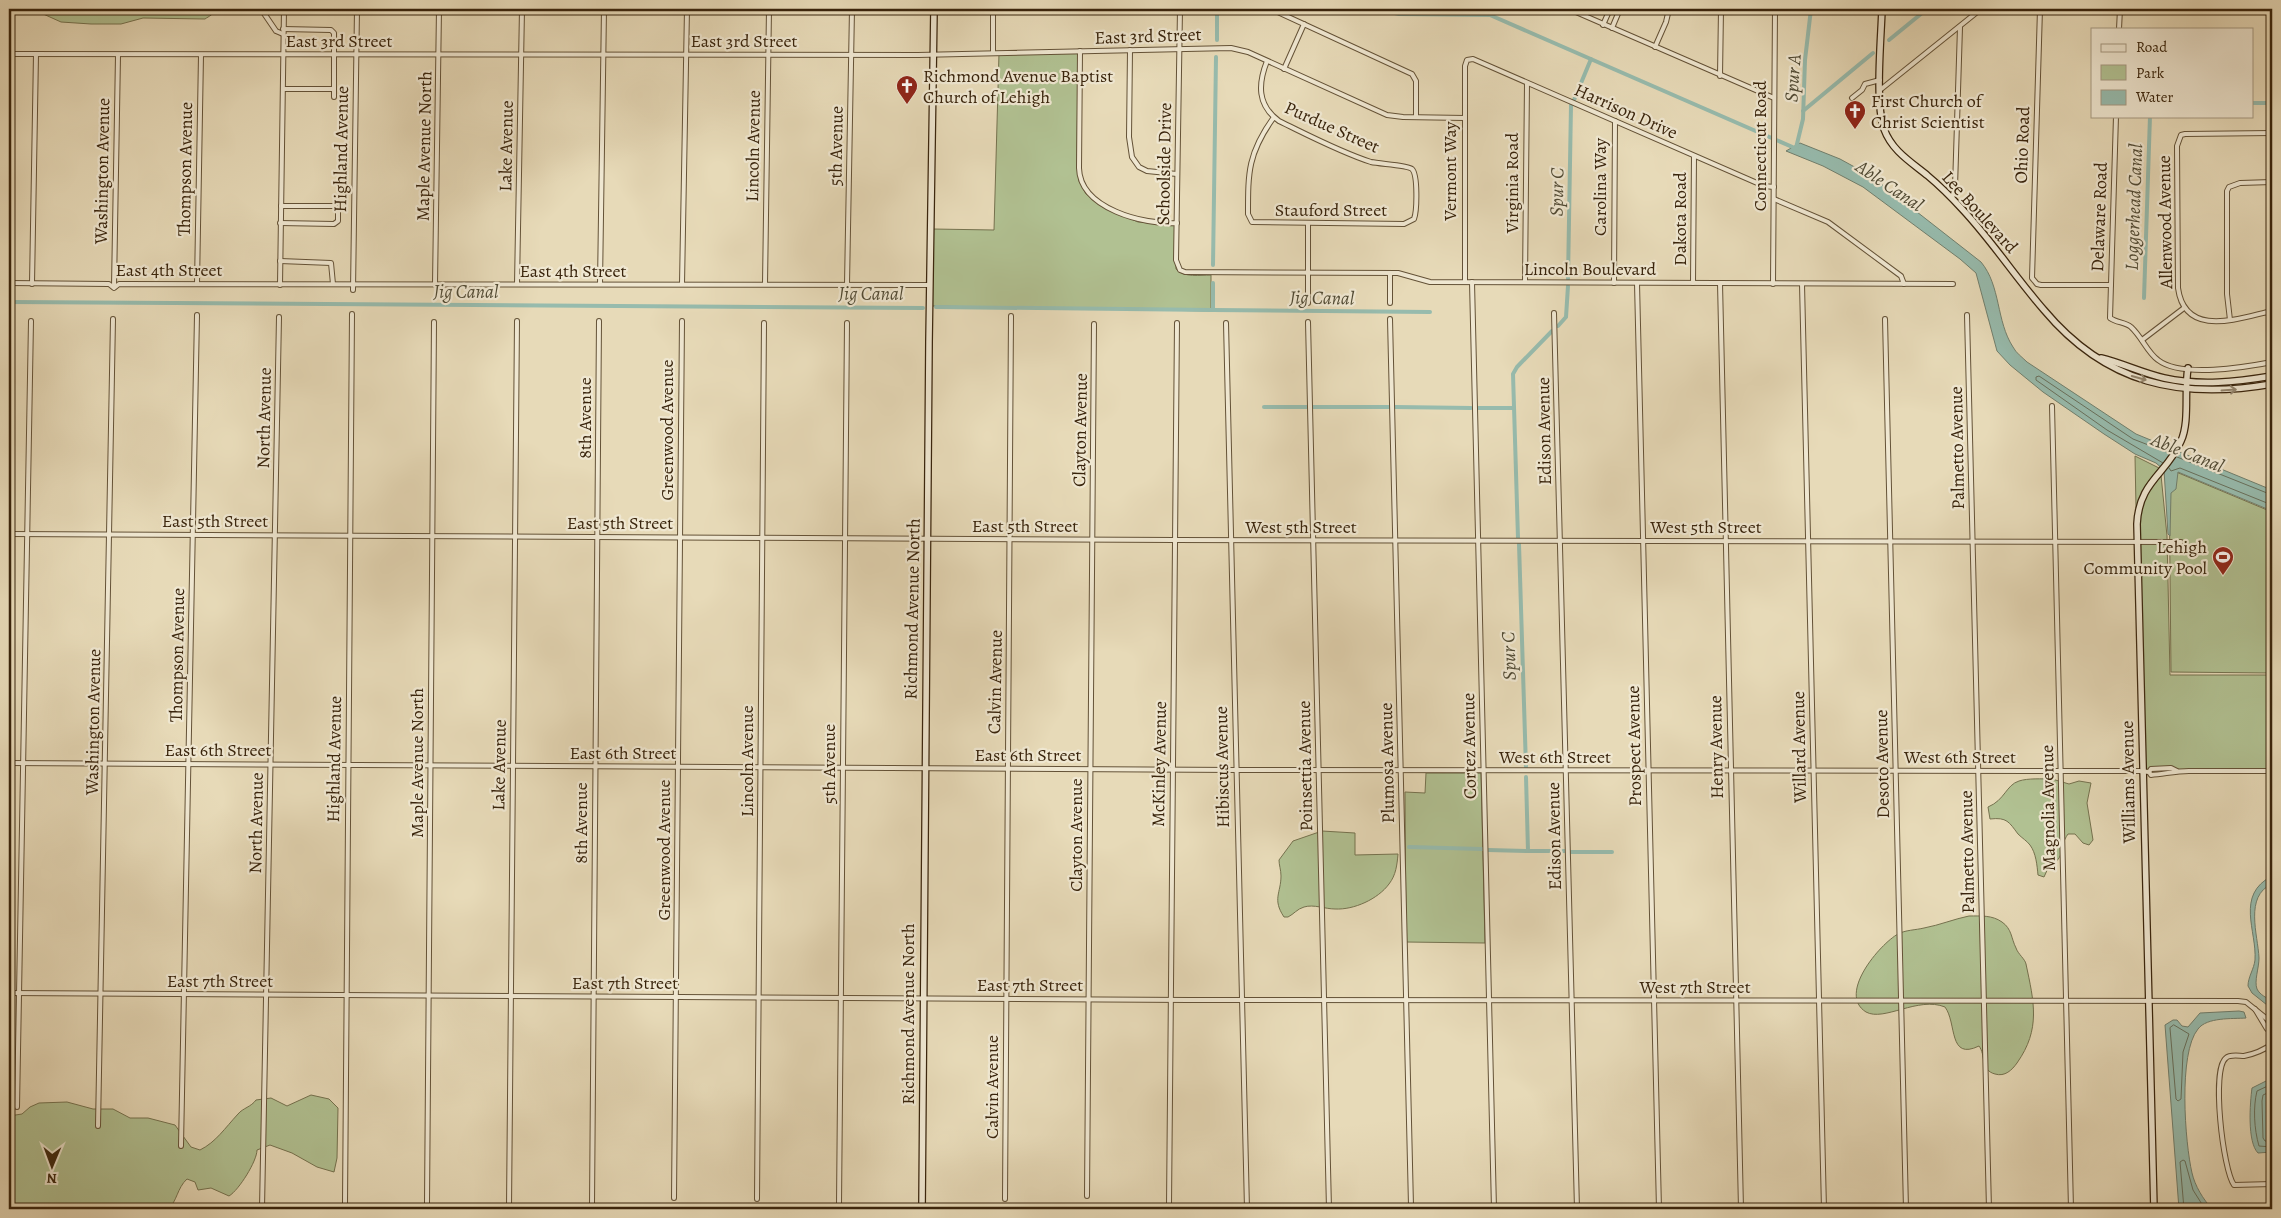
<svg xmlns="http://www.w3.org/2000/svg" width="2281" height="1218" viewBox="0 0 2281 1218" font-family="Alegreya,serif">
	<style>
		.green { fill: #b1c192; stroke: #75724f }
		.water { fill: #97bbad; stroke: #717f6d }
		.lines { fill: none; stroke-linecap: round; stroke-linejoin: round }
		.shore { stroke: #68705c; stroke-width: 1 }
		.canal { stroke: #97bbad; stroke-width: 4 }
		.street-casing { stroke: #645237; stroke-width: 6 }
		.secondary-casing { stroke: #39240c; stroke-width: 8 }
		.street { stroke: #efe7d1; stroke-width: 4 }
		.secondary { stroke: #efe7d1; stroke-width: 5.5 }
		.oneway { stroke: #94866e }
		.labels { text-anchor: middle; stroke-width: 4.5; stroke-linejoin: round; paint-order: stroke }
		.street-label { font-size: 18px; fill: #39240c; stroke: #efe7d1 }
		.poi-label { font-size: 18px; fill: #39240c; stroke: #efe7d1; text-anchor: start }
		.water-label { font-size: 19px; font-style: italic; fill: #504a34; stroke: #efe7d1 }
	</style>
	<rect width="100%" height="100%" fill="#e7dab8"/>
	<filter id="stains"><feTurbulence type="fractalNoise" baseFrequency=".004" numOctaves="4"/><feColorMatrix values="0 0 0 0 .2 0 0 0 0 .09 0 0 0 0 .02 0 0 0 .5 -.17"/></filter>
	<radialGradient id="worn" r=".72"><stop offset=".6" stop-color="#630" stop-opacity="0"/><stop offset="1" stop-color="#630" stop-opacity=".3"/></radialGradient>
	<g class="green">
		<path d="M9,9H214C214,15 209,16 205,19L143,18L121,24H91L61,22L41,13L9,14Z"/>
		<path d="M1078,52L1077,166L1079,181L1086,194L1111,210L1138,222L1175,225L1176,269C1184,278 1200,275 1211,275V311L931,306L933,229L994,230L999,53Z"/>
		<path d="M2135,456L2159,468L2145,486L2136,508Z"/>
		<path d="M2169,469L2272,512V673L2171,672Z"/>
		<path d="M2161,475L2167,536L2170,675H2272V772L2145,771L2139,515L2146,494Z"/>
		<path d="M1426,773H1481L1485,943L1406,942L1405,792L1425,793Z"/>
		<path d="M2052,779L2069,784L2079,781L2091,783L2087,803L2093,840L2089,845L2083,843L2075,834H2068C2058,848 2067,857 2049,866L2044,877L2038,875C2037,865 2036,853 2030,845C2027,841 2022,838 2018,834C2009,822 2007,817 1990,819L1988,807C2005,800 2006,785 2019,781C2028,778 2042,779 2052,779Z"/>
		<path d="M1322,831L1355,833V855L1398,854C1397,865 1396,875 1389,884C1378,899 1354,910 1335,909C1325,909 1314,904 1304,907C1297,909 1294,914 1288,917H1284C1272,899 1281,893 1281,876C1281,870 1279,865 1279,860L1293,841Z"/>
		<path d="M1969,916C1981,916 1992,915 2002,922C2012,929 2011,938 2016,948C2018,954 2025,959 2026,964C2034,1002 2041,1029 2017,1063C2012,1070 2005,1077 1995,1074C1980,1070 1986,1055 1979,1046C1948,1061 1957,1023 1945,1007C1918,996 1884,1022 1866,1012C1837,994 1880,944 1898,934C1905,930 1916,930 1924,928C1940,925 1954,919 1969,916Z"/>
		<path d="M311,1095L329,1099L338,1108L337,1158L334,1172L317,1167L292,1153L270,1145L257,1150C257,1161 239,1190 229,1196L211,1188L198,1190L195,1182L187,1179C177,1188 177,1202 168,1209H9V1116L22,1114L30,1107L39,1103L67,1102L93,1109H113L130,1118H148L175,1125L191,1147L200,1150C216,1142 225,1128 238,1114C243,1108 251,1107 256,1100L271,1098L287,1106Z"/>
	</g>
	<g class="water">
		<path d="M1800,143L1840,159L1871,176L1981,262C2001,286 1996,321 2013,347C2016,353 2022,357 2027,362L2136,434L2272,490V511L2178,472L2176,489L2171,493L2170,536L2168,534L2164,470L2156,463L2135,454L2104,434L2043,392L2010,365L1997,351L1976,273L1960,259L1863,187L1823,166L1786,151Z"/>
		<path d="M2272,876V884C2244,896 2258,935 2259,958C2259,968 2254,981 2257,989C2260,995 2267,998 2272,1001V1009L2252,993L2248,986C2248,977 2254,969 2255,960C2257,931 2235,895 2272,876Z"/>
		<path d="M2239,1011L2244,1012L2246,1018C2232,1019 2207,1017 2198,1029C2178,1053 2185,1143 2192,1173C2195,1186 2203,1199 2212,1209H2179L2165,1025L2173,1020H2177L2182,1026L2188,1027L2200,1013Z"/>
		<path d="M2272,1078V1152L2258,1153C2247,1142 2250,1103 2252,1088Z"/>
	</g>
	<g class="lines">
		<g class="shore">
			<path d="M2177,457L2272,495"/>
			<path d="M2163,463L2107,430L2036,380V377L2039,376L2133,439L2169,453"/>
			<path d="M2169,468L2171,471L2180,468L2272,505"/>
			<path d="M2174,1025L2189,1034L2183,1052L2181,1099L2178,1101L2176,1099L2170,1028Z"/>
			<path d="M2272,1084L2257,1091C2253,1107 2254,1129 2259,1146L2272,1147"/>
			<path d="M2272,1091L2263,1095L2262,1101L2263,1138L2265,1141H2272"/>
			<path d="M2184,1209L2180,1162L2183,1160L2185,1161L2193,1190L2205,1209"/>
		</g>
		<g class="canal">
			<path d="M1378,9L1399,14L1490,15L1797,149"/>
			<path d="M1217,40V9"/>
			<path d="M1889,40L1927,9"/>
			<path d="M1574,100L1591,59"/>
			<path d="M2252,103H2272"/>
			<path d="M1803,111L1873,53"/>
			<path d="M1796,148L1803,119L1805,60L1811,9"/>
			<path d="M1213,265L1216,57"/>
			<path d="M1568,279L1571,105"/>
			<path d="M2144,298L2150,116"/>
			<path d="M9,302L923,308"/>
			<path d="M936,307L1213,310V283"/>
			<path d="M1213,310L1430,312"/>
			<path d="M1558,326L1566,317L1568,286"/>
			<path d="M1264,407H1307"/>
			<path d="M1313,407H1389"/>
			<path d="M1395,407L1471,408"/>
			<path d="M1478,408H1514"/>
			<path d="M1518,538L1513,374L1517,367L1552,331"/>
			<path d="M1519,544L1526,768"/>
			<path d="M1526,777L1528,851H1565"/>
			<path d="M1409,847L1482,849"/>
			<path d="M1488,850L1528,851"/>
			<path d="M1571,852H1612"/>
		</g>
		<g class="street-casing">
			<g id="street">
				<path d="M261,9L276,31L283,34"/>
				<path d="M1180,9L1176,260L1180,270L1185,272L1398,273L1430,282L1953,284"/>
				<path d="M1271,9L1412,74L1416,81V117"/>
				<path d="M1569,9L1774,98"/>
				<path d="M2040,9L2032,278L2037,284L2041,285H2111"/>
				<path d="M1603,25L1610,9"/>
				<path d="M1612,28L1620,9"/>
				<path d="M283,29L331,30L334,33V97"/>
				<path d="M2119,29L2120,9"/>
				<path d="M1655,47L1666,22L1669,9"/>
				<path d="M1130,50L1129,137L1132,157L1139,167L1147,171L1177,174"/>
				<path d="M1080,51L1079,168C1080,209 1144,225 1177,223"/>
				<path d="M993,53V9"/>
				<path d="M9,54L918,55L1231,48L1248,52L1387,115L1403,117L1465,118"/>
				<path d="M1267,61C1258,84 1257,105 1279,121C1308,135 1340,152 1371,162C1380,164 1408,165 1412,169C1418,175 1417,211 1414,219L1404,224L1252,222L1248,214C1248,172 1248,153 1274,117"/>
				<path d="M1284,69L1304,24"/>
				<path d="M1720,76L1721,9"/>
				<path d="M283,89H334"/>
				<path d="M1880,90L1981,9"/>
				<path d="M1852,98L1862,90L1865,84L1880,80"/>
				<path d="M2116,116L2110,318C2117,323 2125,322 2131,327C2142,337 2147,352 2158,360C2181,378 2246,367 2272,362"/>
				<path d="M2272,133L2185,134L2181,135L2177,146L2178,288C2185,339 2239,318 2272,311"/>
				<path d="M1952,198L1955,187L1960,27"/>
				<path d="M1774,199L1828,222L1901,276L1904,284"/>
				<path d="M280,223L334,224L338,221V209L335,206H281"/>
				<path d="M2272,232L2271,236L2272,239"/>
				<path d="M280,261L331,263L333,284"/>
				<path d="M1465,282V66L1467,60L1473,59L1764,186L1774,187"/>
				<path d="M1472,282L1494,1209"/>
				<path d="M1525,282L1527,83"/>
				<path d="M9,283L109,284L114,288L119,284L930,285"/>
				<path d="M1614,283L1615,121"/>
				<path d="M1637,283L1659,1209"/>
				<path d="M1693,283L1694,156"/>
				<path d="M1720,283L1741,1209"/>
				<path d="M32,284L36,54"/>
				<path d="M197,284L201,55"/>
				<path d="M435,284L439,9"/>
				<path d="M517,284L522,9"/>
				<path d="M600,284L604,9"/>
				<path d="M682,284L687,9"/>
				<path d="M765,284L769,9"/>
				<path d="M847,284L852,9"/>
				<path d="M1773,284L1775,9"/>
				<path d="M1802,284L1824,1209"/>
				<path d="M280,285L284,9"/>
				<path d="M114,287L118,55"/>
				<path d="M353,290L357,9"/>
				<path d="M1308,303V224"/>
				<path d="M1390,303V273"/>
				<path d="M1554,313L1577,1209"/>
				<path d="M1967,315L1989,1209"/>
				<path d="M1390,319L1411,1206"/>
				<path d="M1885,319L1906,1209"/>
				<path d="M2230,320L2227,294V191L2229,187L2240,183L2272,182"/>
				<path d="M1308,322L1329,1209"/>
				<path d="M1226,323L1247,1209"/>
				<path d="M2142,340L2184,308"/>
				<path d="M2052,406L2071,1209"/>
				<path d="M9,534L1175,540L2181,542"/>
				<path d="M9,763L1236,770L2139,771L2149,772L2151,775C2164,774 2176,771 2189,771H2272"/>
				<path d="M2149,772L2151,769L2171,768L2177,771"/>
				<path d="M9,993L1188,1000L2238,1001L2246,1002L2272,1023"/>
				<path d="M2255,1009L2267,1029L2272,1031"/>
				<path d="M2272,1044C2264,1050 2254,1054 2244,1056C2239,1056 2230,1054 2226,1058C2211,1069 2223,1170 2234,1185L2272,1184"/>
				<path d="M17,1107L31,321"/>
				<path d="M98,1126L113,319"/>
				<path d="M181,1146L197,315"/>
				<path d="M1087,1196L1094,324"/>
				<path d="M674,1198L682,321"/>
				<path d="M757,1199L764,323"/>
				<path d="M1005,1199L1011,316"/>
				<path d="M345,1204L352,314"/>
				<path d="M427,1204L434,322"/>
				<path d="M839,1205L847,323"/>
				<path d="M592,1206L599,321"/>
				<path d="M1169,1206L1177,323"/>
				<path d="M262,1209L279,317"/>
				<path d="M509,1209L517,321"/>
			</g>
		</g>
		<g class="secondary-casing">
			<g id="secondary">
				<path d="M1882,9C1881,40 1875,103 1884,129C1892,151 1911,162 1928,176C1940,186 1952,198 1963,210C1992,241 2016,278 2044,310C2106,384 2180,400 2272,384"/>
				<path d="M2101,358C2122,363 2142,373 2164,378C2200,386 2236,382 2272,376"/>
				<path d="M922,1209L929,342L934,9"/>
				<path d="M2154,1209L2137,524C2139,481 2167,474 2181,441C2190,421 2184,391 2188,368"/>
			</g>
		</g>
		<use href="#street" class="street"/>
		<use href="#secondary" class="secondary"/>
	</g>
	<defs><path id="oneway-shaft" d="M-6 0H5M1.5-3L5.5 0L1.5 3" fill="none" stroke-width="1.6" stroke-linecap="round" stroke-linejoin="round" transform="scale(1.25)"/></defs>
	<g class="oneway">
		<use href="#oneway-shaft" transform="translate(2139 378) rotate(16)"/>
		<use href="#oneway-shaft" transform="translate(2229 390) rotate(-4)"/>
	</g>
	<defs>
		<g id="church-pin" transform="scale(1.125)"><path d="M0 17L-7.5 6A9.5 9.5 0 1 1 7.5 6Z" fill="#8f2418" stroke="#efe7d1"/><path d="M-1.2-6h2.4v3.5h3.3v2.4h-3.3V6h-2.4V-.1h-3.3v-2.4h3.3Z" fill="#fff"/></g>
		<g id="stadium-pin" transform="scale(1.125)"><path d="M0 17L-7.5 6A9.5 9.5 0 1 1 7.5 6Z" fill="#8f2418" stroke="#efe7d1"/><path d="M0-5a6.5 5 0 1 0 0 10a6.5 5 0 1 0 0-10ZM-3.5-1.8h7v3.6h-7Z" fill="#fff"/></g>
	</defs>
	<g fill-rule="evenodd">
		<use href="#church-pin" x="907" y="86"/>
		<use href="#church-pin" x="1855" y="111"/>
		<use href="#stadium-pin" x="2223" y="557"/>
	</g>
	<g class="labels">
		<g class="street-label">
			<text transform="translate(1148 36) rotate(-2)" y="6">East 3rd Street</text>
			<text x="339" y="47">East 3rd Street</text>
			<text x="744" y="47">East 3rd Street</text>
			<text transform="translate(1626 111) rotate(24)" y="6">Harrison Drive</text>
			<text transform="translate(1332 127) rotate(24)" y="6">Purdue Street</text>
			<text transform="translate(2022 145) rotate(-88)" y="6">Ohio Road</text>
			<text transform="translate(424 146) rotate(-89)" y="6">Maple Avenue North</text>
			<text transform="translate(506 146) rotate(-89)" y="6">Lake Avenue</text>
			<text transform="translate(753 146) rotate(-89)" y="6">Lincoln Avenue</text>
			<text transform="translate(836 146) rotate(-89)" y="6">5th Avenue</text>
			<text transform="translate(1760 146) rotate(-90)" y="6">Connecticut Road</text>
			<text transform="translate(341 149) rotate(-89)" y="6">Highland Avenue</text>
			<text transform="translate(1164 164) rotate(-89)" y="6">Schoolside Drive</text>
			<text transform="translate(185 169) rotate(-89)" y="6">Thompson Avenue</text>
			<text transform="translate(102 171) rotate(-89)" y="6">Washington Avenue</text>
			<text transform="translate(1450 171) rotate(-90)" y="6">Vermont Way</text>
			<text transform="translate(1512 183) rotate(-90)" y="6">Virginia Road</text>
			<text transform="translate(1600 187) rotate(-90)" y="6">Carolina Way</text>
			<text x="1331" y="216">Stauford Street</text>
			<text transform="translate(1980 212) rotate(48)" y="6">Lee Boulevard</text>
			<text transform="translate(2099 217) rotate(-88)" y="6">Delaware Road</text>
			<text transform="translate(1680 219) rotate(-90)" y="6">Dakota Road</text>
			<text transform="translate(2165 222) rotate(-91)" y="6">Allenwood Avenue</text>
			<text x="1590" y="275">Lincoln Boulevard</text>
			<text x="169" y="276">East 4th Street</text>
			<text x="573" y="277">East 4th Street</text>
			<text transform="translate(264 418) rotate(-89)" y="6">North Avenue</text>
			<text transform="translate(585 418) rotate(-90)" y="6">8th Avenue</text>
			<text transform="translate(667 430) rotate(-90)" y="6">Greenwood Avenue</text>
			<text transform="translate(1080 430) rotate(-89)" y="6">Clayton Avenue</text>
			<text transform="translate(1544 431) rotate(-91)" y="6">Edison Avenue</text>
			<text transform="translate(1957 448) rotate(-91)" y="6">Palmetto Avenue</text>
			<text x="215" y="527">East 5th Street</text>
			<text x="620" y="529">East 5th Street</text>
			<text x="1025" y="532">East 5th Street</text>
			<text x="1301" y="533">West 5th Street</text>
			<text x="1706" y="533">West 5th Street</text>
			<text transform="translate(912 609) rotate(-89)" y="6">Richmond Avenue North</text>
			<text transform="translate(177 655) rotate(-89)" y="6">Thompson Avenue</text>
			<text transform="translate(995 682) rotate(-89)" y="6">Calvin Avenue</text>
			<text transform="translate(93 722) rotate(-89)" y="6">Washington Avenue</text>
			<text transform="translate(1469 746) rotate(-91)" y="6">Cortez Avenue</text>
			<text transform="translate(1634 746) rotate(-91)" y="6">Prospect Avenue</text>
			<text transform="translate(1716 747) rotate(-91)" y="6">Henry Avenue</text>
			<text transform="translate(1799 747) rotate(-91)" y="6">Willard Avenue</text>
			<text x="218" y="756">East 6th Street</text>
			<text x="623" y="759">East 6th Street</text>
			<text x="1028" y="761">East 6th Street</text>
			<text x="1555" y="763">West 6th Street</text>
			<text x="1960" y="763">West 6th Street</text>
			<text transform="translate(334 759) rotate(-89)" y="6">Highland Avenue</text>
			<text transform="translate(747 761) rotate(-90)" y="6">Lincoln Avenue</text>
			<text transform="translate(417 763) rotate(-90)" y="6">Maple Avenue North</text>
			<text transform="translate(1387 763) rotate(-91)" y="6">Plumosa Avenue</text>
			<text transform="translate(829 764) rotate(-90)" y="6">5th Avenue</text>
			<text transform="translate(1159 764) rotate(-89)" y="6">McKinley Avenue</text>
			<text transform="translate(1882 764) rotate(-91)" y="6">Desoto Avenue</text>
			<text transform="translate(499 765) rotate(-89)" y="6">Lake Avenue</text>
			<text transform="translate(1305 766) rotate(-91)" y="6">Poinsettia Avenue</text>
			<text transform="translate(1222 767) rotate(-91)" y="6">Hibiscus Avenue</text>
			<text transform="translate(2128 782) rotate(-91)" y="6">Williams Avenue</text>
			<text transform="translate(2048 808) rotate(-91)" y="6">Magnolia Avenue</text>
			<text transform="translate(256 823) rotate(-89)" y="6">North Avenue</text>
			<text transform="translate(581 823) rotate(-90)" y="6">8th Avenue</text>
			<text transform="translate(1076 835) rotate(-90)" y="6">Clayton Avenue</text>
			<text transform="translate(1554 836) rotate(-91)" y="6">Edison Avenue</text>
			<text transform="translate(664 850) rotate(-90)" y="6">Greenwood Avenue</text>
			<text transform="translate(1967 852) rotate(-91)" y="6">Palmetto Avenue</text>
			<text x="220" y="987">East 7th Street</text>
			<text x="625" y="989">East 7th Street</text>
			<text x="1030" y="991">East 7th Street</text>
			<text x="1695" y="993">West 7th Street</text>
			<text transform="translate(908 1014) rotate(-90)" y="6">Richmond Avenue North</text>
			<text transform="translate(992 1087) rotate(-90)" y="6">Calvin Avenue</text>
		</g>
		<g class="poi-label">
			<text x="923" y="82">Richmond Avenue Baptist<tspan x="923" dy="21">Church of Lehigh</tspan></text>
			<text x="1871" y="107">First Church of<tspan x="1871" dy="21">Christ Scientist</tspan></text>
			<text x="2207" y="553" text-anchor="end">Lehigh<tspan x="2207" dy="21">Community Pool</tspan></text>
		</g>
		<g class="water-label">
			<text transform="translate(1792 78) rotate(-86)" y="7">Spur A</text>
			<text transform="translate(1890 185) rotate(34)" y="7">Able Canal</text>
			<text transform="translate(1556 192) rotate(-89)" y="7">Spur C</text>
			<text transform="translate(2133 207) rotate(-88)" y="7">Loggerhead Canal</text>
			<text x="466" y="298">Jig Canal</text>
			<text x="871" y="300">Jig Canal</text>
			<text transform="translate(1322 297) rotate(1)" y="7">Jig Canal</text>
			<text transform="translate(2188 452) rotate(22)" y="7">Able Canal</text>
			<text transform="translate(1508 656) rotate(-92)" y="7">Spur C</text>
		</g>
	</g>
	<rect width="2281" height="1218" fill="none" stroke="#e7dab8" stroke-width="30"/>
	<rect x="10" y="10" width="2261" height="1198" fill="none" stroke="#39240c" stroke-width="2.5"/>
	<rect x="15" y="15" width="2251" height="1188" fill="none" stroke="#39240c"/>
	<rect x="2091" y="28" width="162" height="90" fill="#efe7d1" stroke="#a69982"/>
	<rect x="2101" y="44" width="25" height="8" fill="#efe7d1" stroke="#a69982"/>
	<text x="2136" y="52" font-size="15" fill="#39240c">Road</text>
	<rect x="2101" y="65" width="25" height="15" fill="#b1c192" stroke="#a69982"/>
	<text x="2136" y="78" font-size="15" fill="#39240c">Park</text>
	<rect x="2101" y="90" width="25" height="15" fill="#97bbad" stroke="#a69982"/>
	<text x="2136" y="102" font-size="15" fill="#39240c">Water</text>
	<g transform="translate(52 1166) rotate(181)" stroke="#efe7d1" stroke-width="4" paint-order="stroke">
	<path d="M0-4L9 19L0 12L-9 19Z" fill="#39240c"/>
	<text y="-8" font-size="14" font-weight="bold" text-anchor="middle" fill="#39240c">N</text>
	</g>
	<rect width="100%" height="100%" filter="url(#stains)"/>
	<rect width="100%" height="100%" fill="url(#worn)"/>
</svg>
